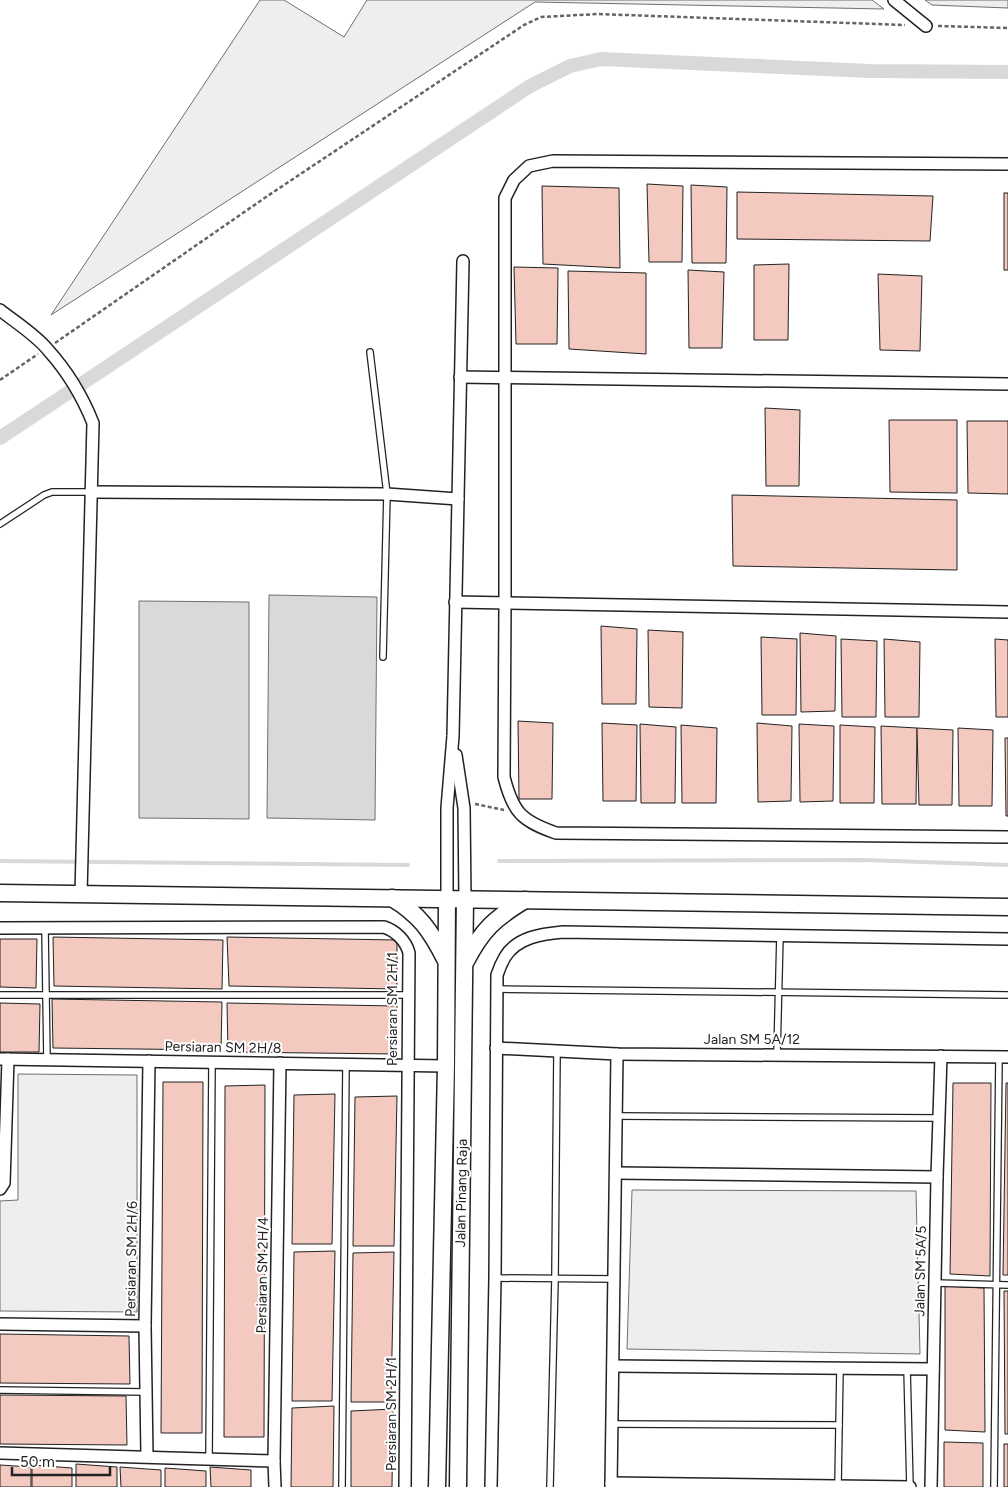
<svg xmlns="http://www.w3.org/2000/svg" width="1008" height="1487" viewBox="0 0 1008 1487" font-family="Figtree,sans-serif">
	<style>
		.green { fill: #eee; stroke: #6f6f6f }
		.water { fill: #d9d9d9; stroke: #6f6f6f }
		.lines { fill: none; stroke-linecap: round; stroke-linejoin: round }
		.stream { stroke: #d9d9d9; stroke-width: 4 }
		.canal { stroke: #d9d9d9; stroke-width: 14 }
		.building { fill: #f3c9c0; stroke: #222 }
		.lane-casing { stroke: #222; stroke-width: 8 }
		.street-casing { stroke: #222; stroke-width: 14 }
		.secondary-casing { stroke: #222; stroke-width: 19 }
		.path { stroke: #646464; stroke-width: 2.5; stroke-dasharray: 4 2.5; stroke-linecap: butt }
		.lane { stroke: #fff; stroke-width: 5.5 }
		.street { stroke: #fff; stroke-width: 11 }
		.secondary { stroke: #fff; stroke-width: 16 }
		.labels { text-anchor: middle; stroke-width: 4; stroke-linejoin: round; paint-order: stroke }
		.street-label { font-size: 14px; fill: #222; stroke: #fff }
	</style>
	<rect width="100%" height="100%" fill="#fff"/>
	<g class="green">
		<path d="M260,0H284L344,37L367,0H872L884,9L535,2L51,315Z"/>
		<path d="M925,0H1008V8L932,5Z"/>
		<path d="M18,1074L137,1075V1312L0,1311V1201L18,1200Z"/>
		<path d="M632,1190L916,1191L920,1354L627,1349Z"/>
	</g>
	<g class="water">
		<path d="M269,595L377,597L375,820L267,818Z"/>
		<path d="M139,601L249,602V819L139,818Z"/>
	</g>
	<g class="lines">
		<g class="stream">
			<path d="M0,861L408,865"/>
			<path d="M499,861L865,860L1008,865"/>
		</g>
		<path class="canal" d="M0,438L530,86L570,66L601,59L870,71L1008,72"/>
	</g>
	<g class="building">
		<path d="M647,184L683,186L682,262H649Z"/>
		<path d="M691,185L727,187L726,263H692Z"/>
		<path d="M542,186L619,188L620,268L543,264Z"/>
		<path d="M737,192L933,196L930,241L737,239Z"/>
		<rect x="1004" y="193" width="4" height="77"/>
		<path d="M789,264L788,340H754V265Z"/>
		<path d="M514,267L558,268L557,344H516Z"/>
		<path d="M688,270L724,272L722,348H689Z"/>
		<path d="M568,271L646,273V354L569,349Z"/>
		<path d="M878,274L922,276L920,351L880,350Z"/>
		<path d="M765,408L800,410L799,486H766Z"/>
		<path d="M889,420H957V493L890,492Z"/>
		<path d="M967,421H1008V494L968,493Z"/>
		<path d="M732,495L957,500V570L733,566Z"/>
		<path d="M601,626L637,629L636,704H602Z"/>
		<path d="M648,630L683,632L682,708L649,707Z"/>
		<path d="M800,633L836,636L835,711L801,712Z"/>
		<path d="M761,637L797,639L796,715H762Z"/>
		<path d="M841,639L877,641L876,717H842Z"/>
		<path d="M884,639L920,642L919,717H885Z"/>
		<path d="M995,639L1008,640V717H996Z"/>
		<path d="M518,721L553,723L552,799H519Z"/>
		<path d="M602,723L637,725L636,801H603Z"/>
		<path d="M757,723L792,726L791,801L758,802Z"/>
		<path d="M640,724L676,727L675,803H641Z"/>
		<path d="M799,724L834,726L833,801L800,802Z"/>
		<path d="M681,725L717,728L716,803H682Z"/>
		<path d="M840,725L875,727L874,803H840Z"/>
		<path d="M881,726L917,728L916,804H882Z"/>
		<path d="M917,728L953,730L952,805H919Z"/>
		<path d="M958,728L993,730L992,806H959Z"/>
		<path d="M1005,738H1008V816H1006Z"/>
		<path d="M53,937L223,940L222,989L54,986Z"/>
		<path d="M227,937L397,940V989L229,986Z"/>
		<path d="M0,939H37L36,988L0,987Z"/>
		<path d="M52,999L222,1002L221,1050L53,1048Z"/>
		<path d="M0,1003L40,1004L39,1052H0Z"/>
		<path d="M227,1003L397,1006L396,1054L228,1052Z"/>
		<path d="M163,1082H203L202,1433H161Z"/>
		<path d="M953,1083H991L990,1276L950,1274Z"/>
		<path d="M1006,1083H1008V1275H1003Z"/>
		<path d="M265,1085L264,1437H224L225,1086Z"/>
		<path d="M335,1094L332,1244H292L294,1095Z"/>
		<path d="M397,1096L394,1246H353L355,1097Z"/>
		<path d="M335,1251L332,1401H292L294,1252Z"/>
		<path d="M394,1252L391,1402H351L353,1253Z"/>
		<path d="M945,1286L984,1288L985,1432L945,1430Z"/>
		<path d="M1004,1291H1008V1434H1005Z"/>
		<path d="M0,1334L129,1336L130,1384L0,1383Z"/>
		<path d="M0,1395L126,1396L127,1445L0,1444Z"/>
		<path d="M334,1406L333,1487H291L292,1408Z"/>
		<path d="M393,1409L392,1487H351V1411Z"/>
		<path d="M944,1442L983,1443V1487H944Z"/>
		<rect x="1004" y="1444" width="4" height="43"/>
		<path d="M76,1464L117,1467V1487H76Z"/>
		<path d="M0,1465L31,1467V1487H0Z"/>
		<path d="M32,1465L72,1468V1487H32Z"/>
		<path d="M120,1467L161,1470V1487H121Z"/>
		<path d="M210,1467L251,1470V1487H211Z"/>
		<path d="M165,1468L206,1471V1487H165Z"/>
	</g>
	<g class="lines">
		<g class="lane-casing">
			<g id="lane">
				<path d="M370,352L387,494L383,657"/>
				<path d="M0,524L44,495L52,492H91"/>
				<path d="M45,929L47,1060"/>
				<path d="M497,989L1008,995"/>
				<path d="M0,995H408"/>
				<path d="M777,1054L780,935"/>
				<path d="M617,1116L939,1118"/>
				<path d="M495,1278L614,1279"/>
				<path d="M935,1283L1008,1285"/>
				<path d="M907,1368L910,1487"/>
				<path d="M0,1390L146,1392"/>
				<path d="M612,1424L839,1425"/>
				<path d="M209,1458L212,1062"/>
				<path d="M838,1485L840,1368"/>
				<path d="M342,1487L346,1064"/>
				<path d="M550,1487L555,1279L557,1051"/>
				<path d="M994,1487L999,1057"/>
			</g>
		</g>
		<g class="street-casing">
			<g id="street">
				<path d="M894,0L926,26"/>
				<path d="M1008,164L553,161L529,166L514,180L505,198V603L504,777C513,813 522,821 556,833L1008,837"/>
				<path d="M0,310C15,322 36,335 48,350C67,371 83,398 93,423L81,894"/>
				<path d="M460,377L1008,384"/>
				<path d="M91,492L387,494L458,499"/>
				<path d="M455,602L1008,612"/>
				<path d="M456,755L464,808L465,899"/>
				<path d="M447,898V808L453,736L463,261"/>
				<path d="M0,928L384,927C396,931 406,941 409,953L405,1487"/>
				<path d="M496,1048L617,1054L1008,1057"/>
				<path d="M0,1059L446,1066"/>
				<path d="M616,1173L937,1177"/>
				<path d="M0,1189L4,1183L8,1059"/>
				<path d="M0,1324L145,1326"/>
				<path d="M613,1366L933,1369"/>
				<path d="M0,1453L274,1461"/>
				<path d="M147,1456L145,1326L149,1061"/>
				<path d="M611,1483L910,1487"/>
				<path d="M275,1487L274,1461L280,1063"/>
				<path d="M491,1487L495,1278L497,975C499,969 502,962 505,957C517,937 542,934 563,932L1008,939"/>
				<path d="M611,1487L617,1054"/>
				<path d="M931,1487L937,1177L941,1056"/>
			</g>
		</g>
		<g class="secondary-casing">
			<g id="secondary">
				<path d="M0,893L1008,907"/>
				<path d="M392,898C419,914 431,931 445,959"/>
				<path d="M466,961C482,930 495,918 525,900"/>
				<path d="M437,1487L446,1066L447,898"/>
				<path d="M458,1487L465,899"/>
			</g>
		</g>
		<g class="path">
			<path d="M938,26L1008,28"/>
			<path d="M55,343L266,197L524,25L541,17L598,14L905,25"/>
			<path d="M0,380L38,354"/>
			<path d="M475,804L504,810"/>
		</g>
		<use href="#lane" class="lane"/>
		<use href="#street" class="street"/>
		<use href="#secondary" class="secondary"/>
	</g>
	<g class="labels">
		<g class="street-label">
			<text transform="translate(392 1009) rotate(-90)" y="5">Persiaran SM 2H/1</text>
			<text x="752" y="1044">Jalan SM 5A/12</text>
			<text transform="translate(223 1047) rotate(1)" y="5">Persiaran SM 2H/8</text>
			<text transform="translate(461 1193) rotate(-89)" y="5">Jalan Pinang Raja</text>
			<text transform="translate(131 1259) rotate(-89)" y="5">Persiaran SM 2H/6</text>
			<text transform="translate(920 1271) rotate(-89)" y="5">Jalan SM 5A/5</text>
			<text transform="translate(262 1275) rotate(-89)" y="5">Persiaran SM 2H/4</text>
			<text transform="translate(391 1414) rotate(-90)" y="5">Persiaran SM 2H/1</text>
		</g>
	</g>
	<path d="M12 1467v8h98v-8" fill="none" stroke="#222222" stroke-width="2.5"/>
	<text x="20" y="1467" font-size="15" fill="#222222" stroke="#ffffff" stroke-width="4" paint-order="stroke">50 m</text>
</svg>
